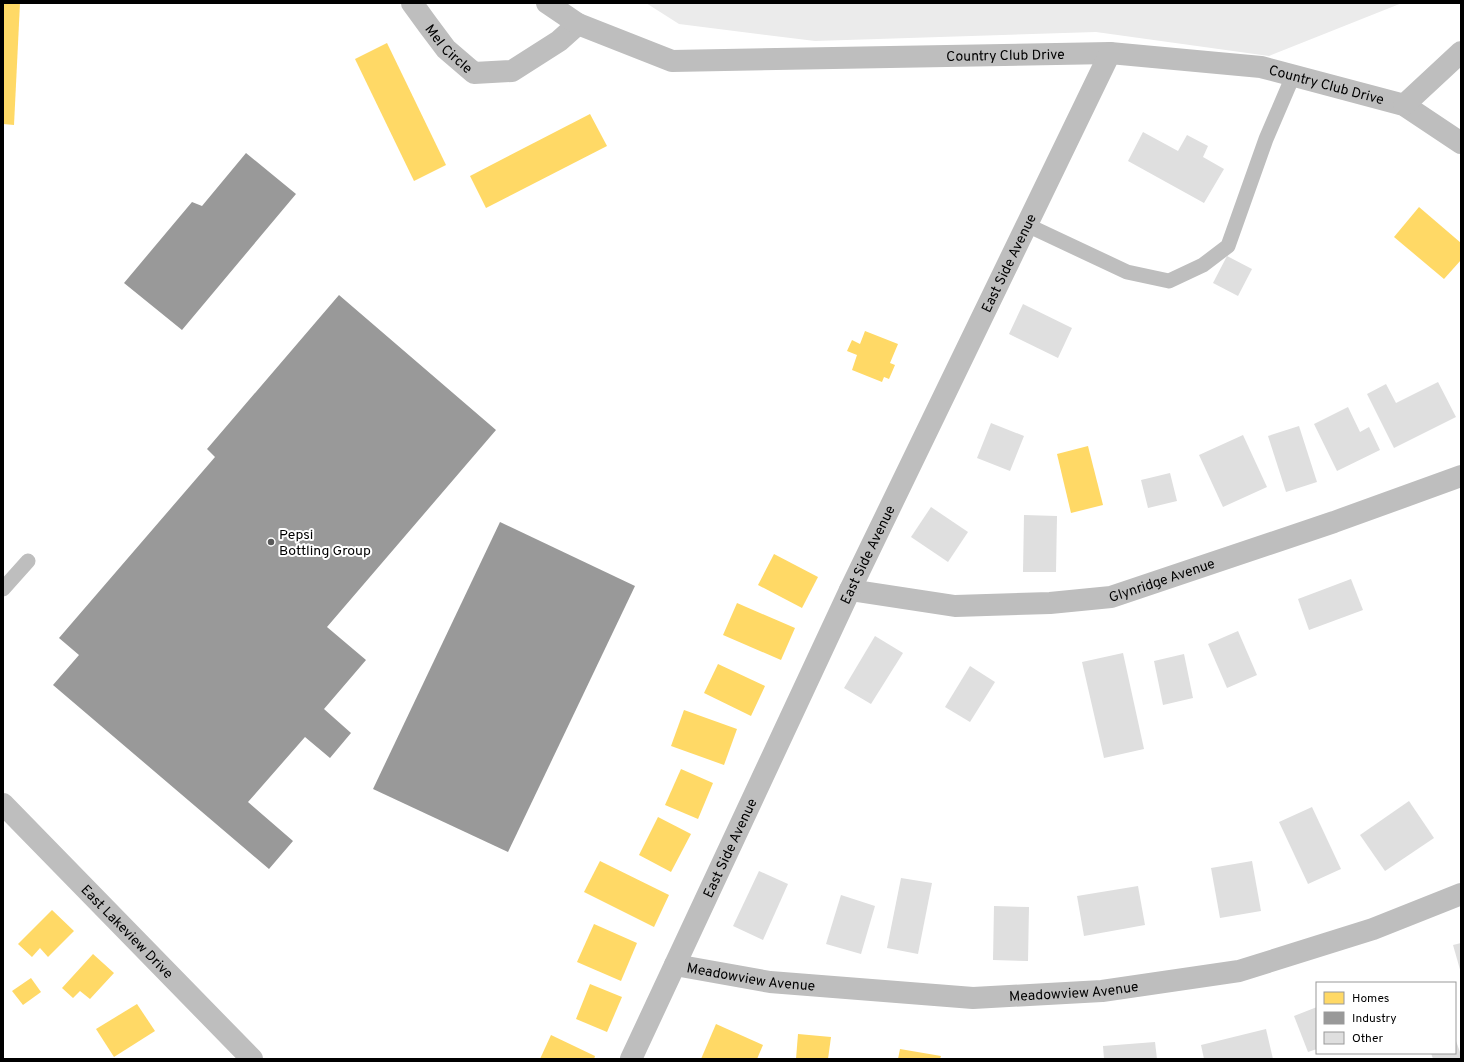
<svg xmlns="http://www.w3.org/2000/svg" width="1464" height="1062" viewBox="0 0 1464 1062" font-family="Overpass,sans-serif">
	<style>
		.green { fill: #ebebeb }
		.homes { fill: #ffd966 }
		.industry { fill: #999 }
		.building { fill: #dfdfdf }
		.lines { fill: none; stroke-linecap: round; stroke-linejoin: round }
		.service { stroke: #bebebe; stroke-width: 15 }
		.minor { stroke: #bebebe; stroke-width: 22 }
		.poi-dot { fill: #595959; stroke: #fff; stroke-width: 1.5 }
		.labels { text-anchor: middle; stroke-width: 4; stroke-linejoin: round; paint-order: stroke }
		.street-label { font-size: 14px; fill: #000; stroke: #fff }
		.poi-label { font-size: 14px; fill: #000; stroke: #fff; text-anchor: start }
	</style>
	<rect width="100%" height="100%" fill="#fff"/>
	<path class="green" d="M646,3H1402L1269,56L1096,32L815,41L679,24Z"/>
	<g class="homes">
		<path d="M3,3H20L14,125L3,124Z"/>
		<path d="M387,43L446,165L414,181L355,59Z"/>
		<path d="M590,114L607,146L486,208L470,176Z"/>
		<path d="M1419,207L1461,243V260L1444,279L1394,237Z"/>
		<path d="M865,331L898,344L890,363L895,365L889,379L884,377L882,382L852,370L857,355L847,351L852,340L860,344Z"/>
		<path d="M1088,446L1103,505L1071,513L1057,454Z"/>
		<path d="M774,554L818,577L802,608L758,585Z"/>
		<path d="M737,603L795,628L781,660L723,635Z"/>
		<path d="M718,664L765,686L751,716L704,693Z"/>
		<path d="M684,710L737,729L724,765L671,746Z"/>
		<path d="M681,769L713,783L698,819L665,805Z"/>
		<path d="M658,817L691,834L671,872L639,855Z"/>
		<path d="M600,861L669,895L654,927L584,892Z"/>
		<path d="M52,910L74,931L48,957L40,948L32,957L18,944Z"/>
		<path d="M594,924L637,943L621,981L577,962Z"/>
		<path d="M93,954L114,973L90,999L80,991L73,998L62,988Z"/>
		<path d="M31,978L41,992L23,1005L12,991Z"/>
		<path d="M590,984L622,997L607,1032L576,1019Z"/>
		<path d="M137,1004L155,1031L114,1057L96,1029Z"/>
		<path d="M716,1024L763,1045L757,1059H701Z"/>
		<path d="M798,1034L831,1037L828,1059H796Z"/>
		<path d="M551,1035L595,1056L594,1059H540Z"/>
		<path d="M900,1049L941,1056L940,1059H898Z"/>
	</g>
	<g class="industry">
		<path d="M246,153L296,194L182,330L124,283L192,202L202,206Z"/>
		<path d="M339,295L496,430L327,627L366,660L324,709L351,733L330,758L305,737L248,802L293,841L269,869L53,685L79,655L59,638L215,457L207,449Z"/>
		<path d="M500,522L635,586L508,852L373,789Z"/>
	</g>
	<g class="building">
		<path d="M1143,132L1178,151L1187,135L1208,146L1203,157L1224,169L1204,203L1128,161Z"/>
		<path d="M1227,256L1252,269L1238,296L1213,283Z"/>
		<path d="M1023,304L1072,328L1058,358L1009,334Z"/>
		<path d="M1438,382L1456,417L1394,448L1367,394L1386,384L1396,403Z"/>
		<path d="M1348,407L1360,432L1369,427L1380,450L1337,471L1314,424Z"/>
		<path d="M991,423L1024,436L1010,471L977,458Z"/>
		<path d="M1299,426L1317,482L1286,492L1268,436Z"/>
		<path d="M1243,435L1267,487L1223,507L1199,455Z"/>
		<path d="M1170,473L1177,501L1148,508L1141,480Z"/>
		<path d="M931,507L968,532L948,562L911,537Z"/>
		<path d="M1024,515L1057,516L1056,572H1023Z"/>
		<path d="M1351,579L1363,610L1309,630L1298,599Z"/>
		<path d="M1238,631L1257,675L1227,688L1208,644Z"/>
		<path d="M875,636L903,653L871,704L844,688Z"/>
		<path d="M1123,653L1144,749L1104,758L1082,662Z"/>
		<path d="M1184,654L1193,698L1163,705L1154,661Z"/>
		<path d="M970,666L995,682L970,722L945,707Z"/>
		<path d="M1409,801L1434,838L1385,871L1360,835Z"/>
		<path d="M1312,807L1341,869L1308,884L1279,822Z"/>
		<path d="M1252,861L1261,911L1220,918L1211,868Z"/>
		<path d="M759,871L788,884L763,940L733,926Z"/>
		<path d="M901,878L932,883L918,954L887,948Z"/>
		<path d="M1138,886L1145,925L1084,936L1077,896Z"/>
		<path d="M841,895L875,906L861,954L826,944Z"/>
		<path d="M994,906L1029,907L1028,961L993,960Z"/>
		<path d="M1461,943V973L1453,945Z"/>
		<path d="M1317,1007V1049L1308,1052L1294,1016Z"/>
		<path d="M1266,1029L1273,1059H1204L1201,1045Z"/>
		<path d="M1455,1038L1461,1055V1059H1433L1431,1053H1455Z"/>
		<path d="M1155,1042L1157,1059H1104L1103,1046Z"/>
	</g>
	<g class="lines">
		<g class="service">
			<path d="M1027,225L1127,272L1169,281L1203,265L1228,246L1266,139L1293,76"/>
			<path d="M3,589L28,561"/>
		</g>
		<g class="minor">
			<path id="s1" d="M412,3L428,25L446,49L474,73L512,71L559,41L578,24"/>
			<path id="s2" d="M547,3L578,24L672,61L1110,53L1261,67L1404,105L1461,143"/>
			<path d="M1404,105L1461,52"/>
			<path id="s3" d="M850,590L955,606L1050,603L1111,597L1334,522L1461,476"/>
			<path id="s4" d="M3,804L252,1059"/>
			<path id="s5" d="M675,965L770,982L973,998L1102,991L1239,971L1373,929L1461,894"/>
			<path id="s6" d="M631,1059L850,590L1110,53"/>
		</g>
	</g>
	<circle class="poi-dot" cx="271" cy="542" r="4"/>
	<g class="labels">
		<g class="street-label">
			<text dy="5" stroke="none"><textPath href="#s1" startOffset="59">Mel Circle</textPath></text>
			<text dy="5" stroke="none"><textPath href="#s2" startOffset="472">Country Club Drive</textPath></text>
			<text dy="5" stroke="none"><textPath href="#s2" startOffset="796">Country Club Drive</textPath></text>
			<text dy="5" stroke="none"><textPath href="#s6" startOffset="881">East Side Avenue</textPath></text>
			<text dy="5" stroke="none"><textPath href="#s6" startOffset="557">East Side Avenue</textPath></text>
			<text dy="5" stroke="none"><textPath href="#s3" startOffset="316">Glynridge Avenue</textPath></text>
			<text dy="5" stroke="none"><textPath href="#s6" startOffset="233">East Side Avenue</textPath></text>
			<text dy="5" stroke="none"><textPath href="#s4" startOffset="178">East Lakeview Drive</textPath></text>
			<text dy="5" stroke="none"><textPath href="#s5" startOffset="77">Meadowview Avenue</textPath></text>
			<text dy="5" stroke="none"><textPath href="#s5" startOffset="401">Meadowview Avenue</textPath></text>
		</g>
		<g class="poi-label">
			<text x="279" y="539">Pepsi<tspan x="279" dy="16">Bottling Group</tspan></text>
		</g>
	</g>
	<rect width="1464" height="1062" fill="none" stroke="#000000" stroke-width="8"/>
	<rect x="1316" y="982" width="140" height="72" fill="#ffffff" stroke="#999999"/>
	<rect x="1324" y="992" width="20" height="12" fill="#ffd966" stroke="#999999"/>
	<text x="1352" y="1002" font-size="12" fill="#000000">Homes</text>
	<rect x="1324" y="1012" width="20" height="12" fill="#999999" stroke="#999999"/>
	<text x="1352" y="1022" font-size="12" fill="#000000">Industry</text>
	<rect x="1324" y="1032" width="20" height="12" fill="#dfdfdf" stroke="#999999"/>
	<text x="1352" y="1042" font-size="12" fill="#000000">Other</text>
</svg>
